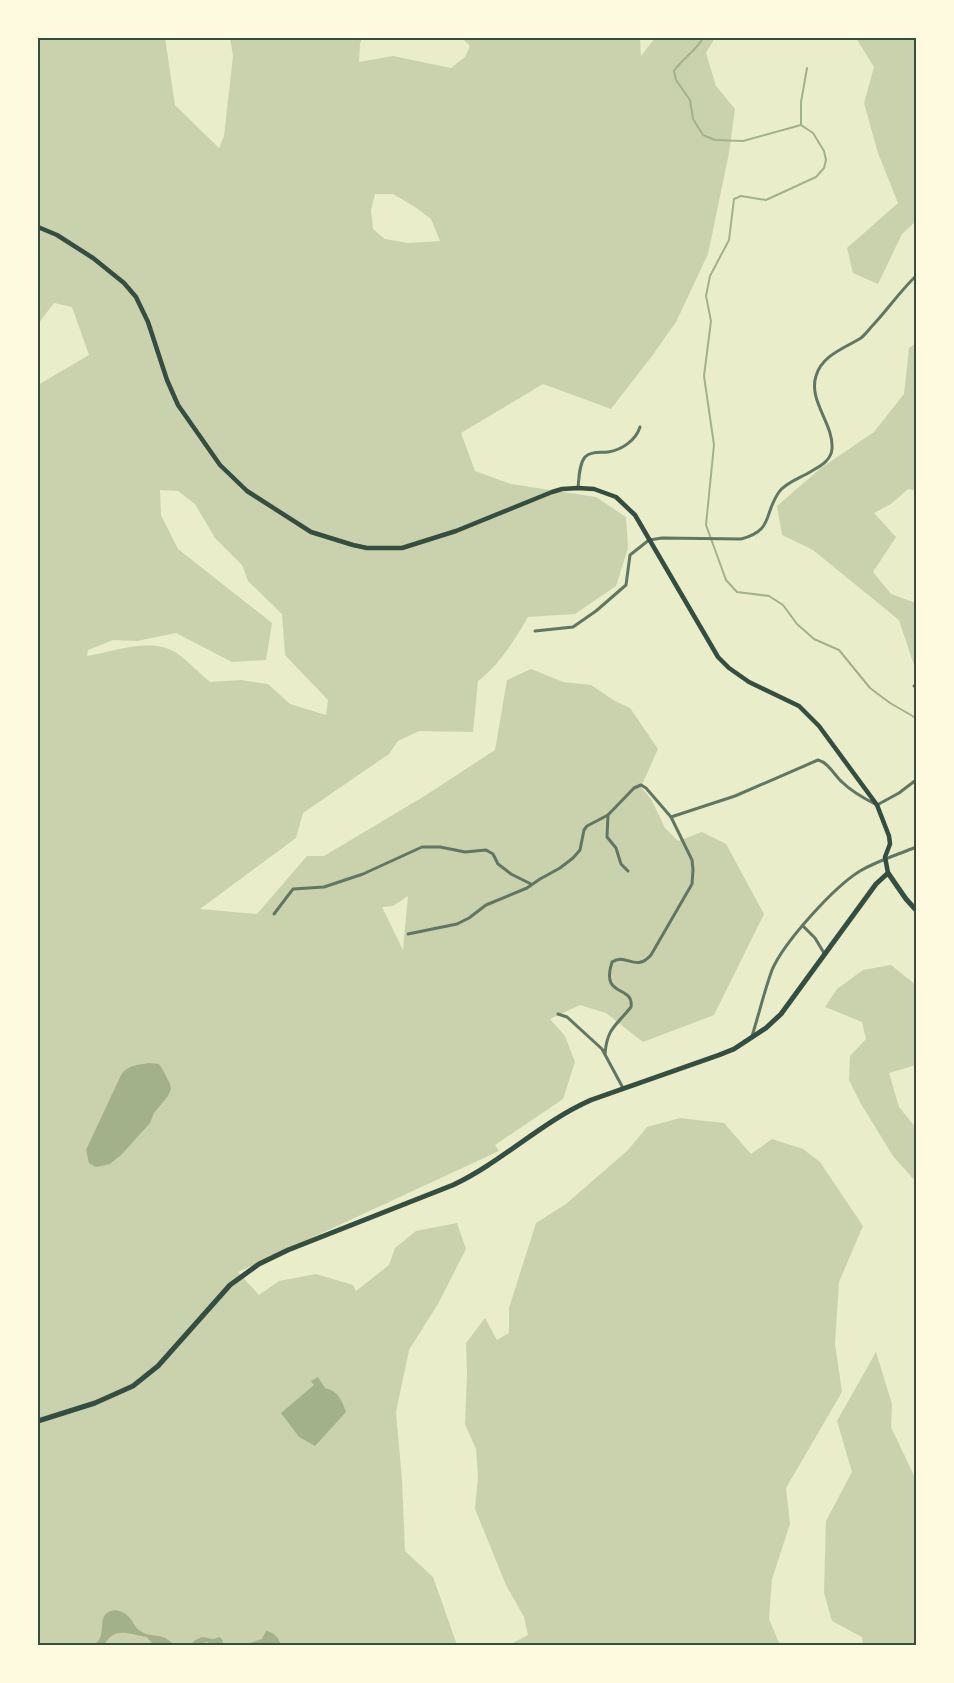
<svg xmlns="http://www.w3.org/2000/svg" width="954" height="1683" viewBox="0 0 954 1683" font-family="'IBM Plex Sans',sans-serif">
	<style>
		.green { fill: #cad2ad; fill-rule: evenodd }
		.water { fill: #a3b18a }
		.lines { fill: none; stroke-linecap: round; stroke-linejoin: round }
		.stream { stroke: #a3b18a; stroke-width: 2 }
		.minor { stroke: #617663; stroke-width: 3 }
		.secondary { stroke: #344e41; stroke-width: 4.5 }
		.primary { stroke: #344e41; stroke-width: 5 }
		.neatline { fill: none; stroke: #344e41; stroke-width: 2 }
	</style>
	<rect width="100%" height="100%" fill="#e9edc9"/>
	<g class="green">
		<path d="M38,38H165L175,105L219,148L224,136L233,56L230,38H362L360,44L359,62L393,56L451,68L465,57L470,46L462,38H640L641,56L655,38H715L706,53L716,86L735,109L729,153L708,254L676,322L652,356L611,409L543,384L461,433L475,471L511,484L596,497L626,517L628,548L616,586L575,614L528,617C514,641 500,664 478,681L473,732L419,731L398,741L389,754L303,813L296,838L200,909L257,914L307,856H324L423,797L495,750L507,680L531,669L563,682L591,685L615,701L630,708L658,749L641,787L651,799L665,828L678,841L702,832L726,844L764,914L714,1015L643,1042L606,1013L580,1005L550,1019L565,1036L575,1062L563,1099L495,1145L499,1151L238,1272L259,1295L279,1281L316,1274L353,1285L356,1291L389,1265L395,1248L416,1231L457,1223L466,1249L438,1304L409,1350L396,1412L402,1480L405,1551L433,1577L457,1645H38V385L89,355L72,307L54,303L38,324ZM375,194H393L415,207L431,219L440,241L408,243L385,239L373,229L371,210ZM160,490L178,491L195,504L215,538L242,565L248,581L282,614L285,655L328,700L326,715L290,704L268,684L240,680L210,682C199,673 189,662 178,654C152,636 114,652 87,656L88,650L113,640L137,641L176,633L232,662L266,660L272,623L178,549L161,515ZM408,896L403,950L382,907L393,906Z"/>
		<path d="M856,38H916V221L902,234L878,284L853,273L847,248L898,203L878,153L864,103L874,67Z"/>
		<path d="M916,343V491L908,489L891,504L874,513L896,537L873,572L891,594L916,603V671L899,620L813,550L782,535L777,506L821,468L874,432L904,394L909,348Z"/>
		<path d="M891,965L916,985V1065L889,1073L899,1107L916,1128V1182L893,1156L861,1104L849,1080L850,1056L866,1039L862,1022L825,1007L837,989L863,970Z"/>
		<path d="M680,1118L724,1123L751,1154L772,1139L803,1149L820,1162L863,1226L839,1282L835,1344L842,1392L786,1488L790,1524L772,1579L769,1619L780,1645H509L528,1635L524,1617L506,1585L475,1509L478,1476L476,1449L465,1424L467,1375L466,1343L485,1318L497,1340L509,1333V1308L536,1223L566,1204L628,1150L647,1127Z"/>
		<path d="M876,1352L892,1404L891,1427L916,1480V1645H863L862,1637L832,1621L824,1593L826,1521L852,1472L837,1421Z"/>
	</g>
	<g class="water">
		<path d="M149,1063L159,1064L163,1070L170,1084L171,1089L168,1096L154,1113L150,1123L122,1154L110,1164L96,1167L89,1163L86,1150L121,1075C127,1065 138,1065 149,1063Z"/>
		<path d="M318,1377L325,1388C338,1391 342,1400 346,1412L315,1446L299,1437L281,1413L314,1385L311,1381Z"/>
		<path d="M115,1610C135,1614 130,1626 142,1632C155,1639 161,1631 174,1645H153L147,1637C128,1634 115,1626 104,1645H93C95,1644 97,1642 99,1640C106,1628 96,1613 115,1610Z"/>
		<path d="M266,1631C274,1632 279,1638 281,1645H252L250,1643L262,1639Z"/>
		<path d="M202,1637L213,1639L220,1637L223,1641L221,1645H215L206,1642L201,1645H191L195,1640Z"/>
	</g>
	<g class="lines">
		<g class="stream">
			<path d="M703,38C696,51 682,59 674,71L676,80L690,100L693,119L703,135L715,140L743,141L801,125L813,133L824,151L826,160L824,168L816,177L766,200L741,196L734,199L729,240L710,276L706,296L711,321L704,376L714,445L706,525L726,580L737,592L769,596L783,605L797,624L814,639L839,650L870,688L890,703L916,718"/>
			<path d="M801,125V102L807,68"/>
		</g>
		<g class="minor">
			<path d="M578,488C579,479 579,464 585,457C591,451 600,453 608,452C622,450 636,440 640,427"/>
			<path d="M535,631L573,627L596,611L626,585L630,555L649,540L662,538L741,539C774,530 763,515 779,492C785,483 800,478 810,472C820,466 831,461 832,449C834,424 808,401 816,376C822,355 845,348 861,338C866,334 870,328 874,324C888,309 901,290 916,276"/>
			<path d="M914,686L916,687"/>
			<path d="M608,815L607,837L616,848L621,864L628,871"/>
			<path d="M671,817L735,796L818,760C829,763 834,775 842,782C852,792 865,799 877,805L899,793L916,780"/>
			<path d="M274,914L293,889L324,887L363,874L422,847H440L465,852L486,850L493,854L498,864L511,874L531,884"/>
			<path d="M803,926L815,938L824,953"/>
			<path d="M408,934L457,924L469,918L486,905L527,888L540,879L560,868L573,858L580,850L584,830L587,826L608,815L634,788L641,785L646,788L671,817L692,860L693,870L692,884L651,955C635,973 626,952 612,962C600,999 634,984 631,1007C616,1026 607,1028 605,1054"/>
			<path d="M558,1014L567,1017L602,1049L623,1088"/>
			<path d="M752,1036C759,1014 764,992 772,970C784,942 834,887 860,871C879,860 897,855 916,847"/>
		</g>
		<path class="secondary" d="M38,227L57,235L93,258L124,283L136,297L148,322L167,380L178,405L220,465L247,491L311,532L353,545L367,548H402L456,531L552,492L562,489L578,488L594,489L616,497L635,515L718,657L729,668L749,682L799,706L819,726L877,805L889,836L890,844L885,857L888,873"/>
		<path class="primary" d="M38,1421L95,1403L133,1386L158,1366L230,1285L259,1264L288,1250L453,1185C502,1162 541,1122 591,1100L719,1055L734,1049L766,1028L781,1014L876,884L888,873L906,899L916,910"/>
	</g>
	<rect width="954" height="1683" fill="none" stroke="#fefae0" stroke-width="78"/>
	<rect x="39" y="39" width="876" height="1605" class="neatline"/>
</svg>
